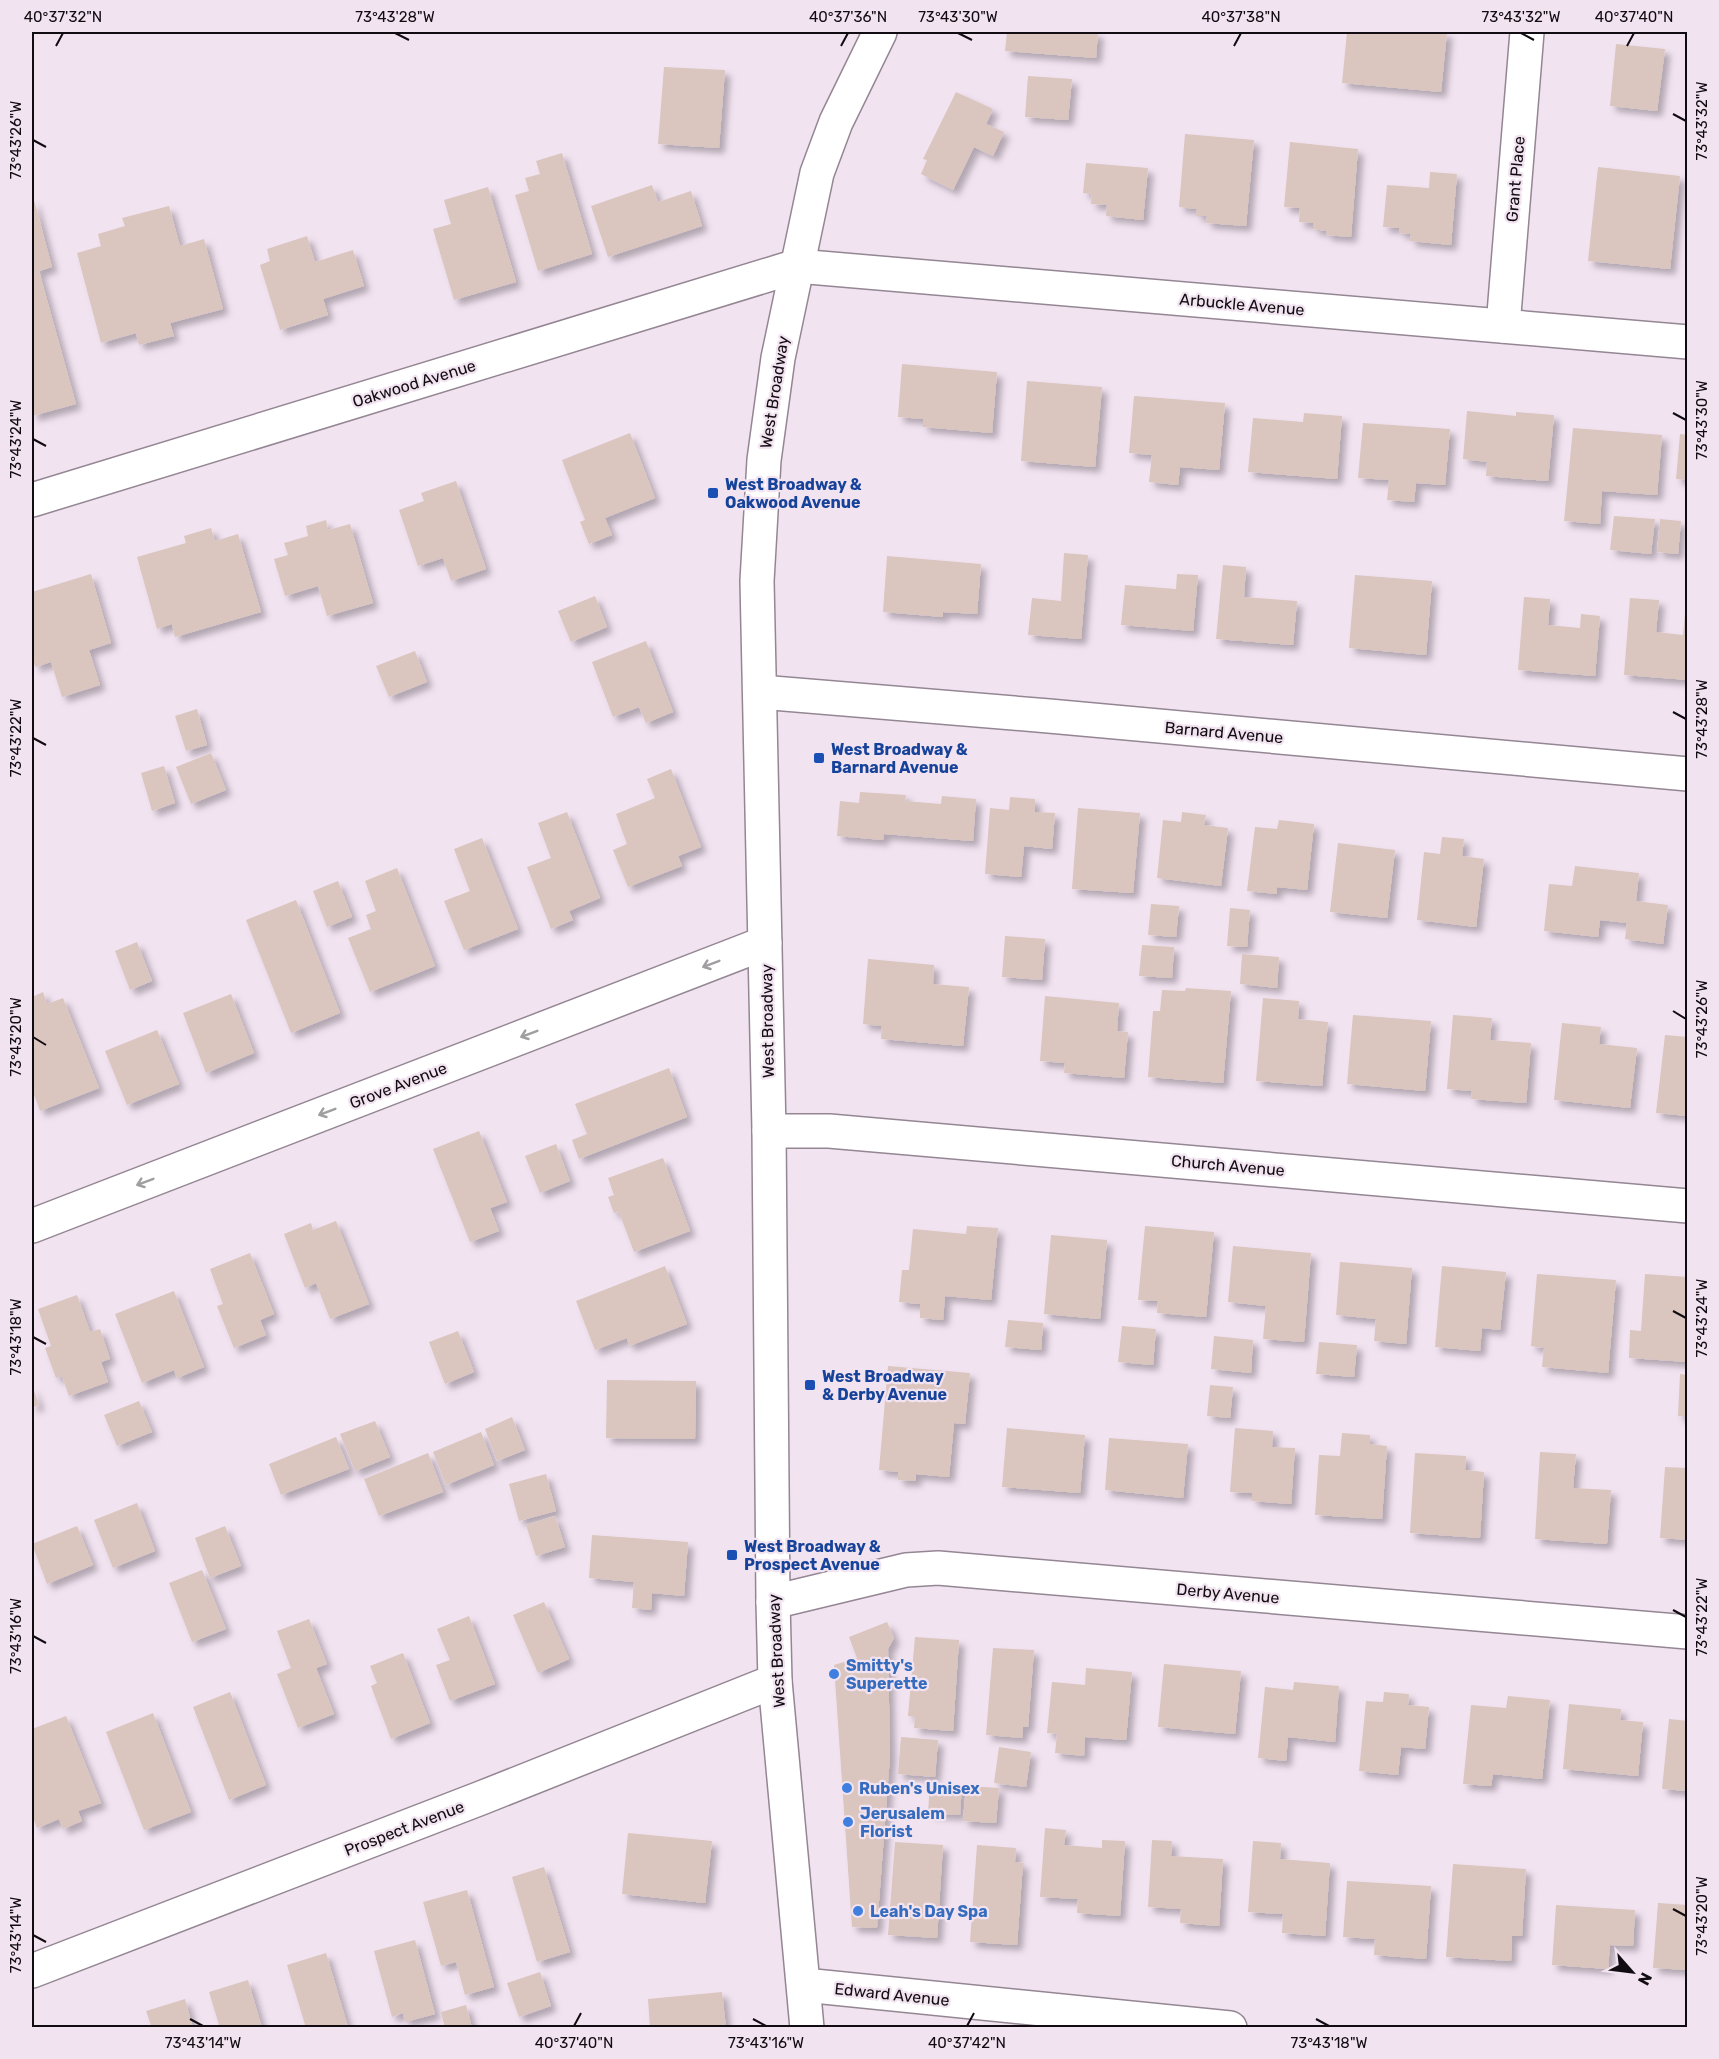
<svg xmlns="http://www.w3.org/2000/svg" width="1719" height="2059" viewBox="0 0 1719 2059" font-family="Rubik,sans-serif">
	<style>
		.building { fill: #dac5bf; filter: url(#shadow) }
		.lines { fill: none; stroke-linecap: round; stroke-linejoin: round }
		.minor-casing { stroke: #948693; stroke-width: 36 }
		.major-casing { stroke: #948693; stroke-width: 36 }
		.minor { stroke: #fff; stroke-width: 33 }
		.major { stroke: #fff; stroke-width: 33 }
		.oneway { stroke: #a09ea0 }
		.ticks { fill: none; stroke: #110c11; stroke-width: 2 }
		.transit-dot { fill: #1a4fb4; stroke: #f2e3f1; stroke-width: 2 }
		.shop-dot { fill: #3f7fe0; stroke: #f2e3f1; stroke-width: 2 }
		.labels { text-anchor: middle; stroke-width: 4.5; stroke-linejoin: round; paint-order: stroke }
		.street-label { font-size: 16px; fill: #110c11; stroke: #f2e3f1 }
		.transit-label { font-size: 16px; font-weight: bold; fill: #164399; stroke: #f2e3f1; text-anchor: start }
		.shop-label { font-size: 16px; font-weight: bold; fill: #366cbe; stroke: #f2e3f1; text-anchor: start }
		.neatline { fill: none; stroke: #110c11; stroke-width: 2 }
		.ticks-label { font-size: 15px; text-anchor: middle; fill: #110c11 }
	</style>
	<defs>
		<filter id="shadow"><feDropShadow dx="5.5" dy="5.5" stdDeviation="3" flood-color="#0004"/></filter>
	</defs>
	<rect width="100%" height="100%" fill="#f2e3f1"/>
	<g class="building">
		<path d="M1007,32H1098L1096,58L1005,51Z"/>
		<path d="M1347,32H1447L1441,92L1342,83Z"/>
		<path d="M1616,44L1665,49L1657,111L1610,106Z"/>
		<path d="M664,67L725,70L719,148L658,144Z"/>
		<path d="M1028,76L1072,79L1068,120L1025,117Z"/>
		<path d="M956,92L993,109L986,124L1004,132L993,156L974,147L953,190L921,174L927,160L923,159Z"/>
		<path d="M1185,134L1254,140L1246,226L1206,223L1207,216H1196L1197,209L1179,207Z"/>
		<path d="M1290,142L1358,149L1351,237L1326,235L1327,231L1313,229V223L1299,222L1300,208L1284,207Z"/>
		<path d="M562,153L592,254L538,271L515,195L529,191L525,178L540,174L536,161Z"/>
		<path d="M1086,163L1148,168L1143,220L1106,216L1107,205L1091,204L1092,194L1083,193Z"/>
		<path d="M1598,167L1680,176L1670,269L1588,261Z"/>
		<path d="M1430,172L1457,174L1451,245L1410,241L1411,234L1399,233L1400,228L1383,227L1387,185L1429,188Z"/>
		<path d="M652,185L658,202L691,191L702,226L608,257L591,206Z"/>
		<path d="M488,187L516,282L454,300L433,229L451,224L444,200Z"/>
		<path d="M34,200L52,267L39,271L76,404L32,416V201Z"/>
		<path d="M169,206L180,246L204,239L223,309L170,323L174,336L139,345L136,333L101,343L77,253L101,246L98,234L125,226L122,218Z"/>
		<path d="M307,236L315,262L353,250L364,286L323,299L328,315L280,330L260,265L270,261L267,249Z"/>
		<path d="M902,364L997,372L992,433L923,427V419L898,417Z"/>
		<path d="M1027,381L1102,387L1095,467L1021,461Z"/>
		<path d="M1134,396L1225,403L1219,470L1180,467L1178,485L1149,482L1152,455L1129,453Z"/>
		<path d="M1467,411L1516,416V412L1554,415L1548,481L1486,476L1487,462L1463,459Z"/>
		<path d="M1304,413L1342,416L1337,479L1248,472L1253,418L1303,422Z"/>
		<path d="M1363,423L1450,429L1445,485L1416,483L1414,502L1387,500L1389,480L1358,478Z"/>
		<path d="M1573,428L1662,435L1657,495L1602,491L1600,524L1564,521Z"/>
		<path d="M630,433L655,498L605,518L612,535L589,544L580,522L585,520L562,460Z"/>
		<path d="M1680,434L1688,435V480L1676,479Z"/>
		<path d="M456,481L486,569L451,581L443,558L418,566L399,510L424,501L421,493Z"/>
		<path d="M1614,516L1655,519L1651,554L1610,550Z"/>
		<path d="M1660,519L1681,521L1678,554L1657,552Z"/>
		<path d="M326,520L328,530L350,524L373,603L327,616L318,586L285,596L274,559L288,555L284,543L308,536L306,526Z"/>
		<path d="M211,528L215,541L238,534L261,612L175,637L172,624L157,629L137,557L186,543L184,536Z"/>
		<path d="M1064,553L1088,555L1081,639L1028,635L1032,598L1061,601Z"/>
		<path d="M887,556L981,564L977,614L943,612V617L883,612Z"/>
		<path d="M1223,565L1246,567L1244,597L1297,601L1293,645L1216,639Z"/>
		<path d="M91,574L111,643L89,650L100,685L62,697L51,662L35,667L32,654V592Z"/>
		<path d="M1177,574L1198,575L1193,631L1121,625L1125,585L1176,589Z"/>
		<path d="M1355,575L1432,581L1426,655L1349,648Z"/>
		<path d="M595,596L607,627L571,642L558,611Z"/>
		<path d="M1524,597L1550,599L1548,625L1580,628L1581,614L1600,616L1595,676L1518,670Z"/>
		<path d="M1630,598L1659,600L1656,632L1683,635L1685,613H1688V680L1624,675Z"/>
		<path d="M646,641L673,712L646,723L639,707L613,717L592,662Z"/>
		<path d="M415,651L427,682L389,697L376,666Z"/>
		<path d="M197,709L207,745L186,751L175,716Z"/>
		<path d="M211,753L226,790L191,804L176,767Z"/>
		<path d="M164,766L175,803L152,811L141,773Z"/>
		<path d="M671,769L701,847L678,856L682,866L628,887L613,850L627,844L616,814L655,798L647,779Z"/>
		<path d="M860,792L906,795L905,801L941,804L942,796L976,799L973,841L884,834L883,840L837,836L840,801L859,803Z"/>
		<path d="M1010,797L1035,799V812L1055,813L1052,849L1024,846L1021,877L985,874L990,808L1009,810Z"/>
		<path d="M1078,808L1140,813L1133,893L1072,889Z"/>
		<path d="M567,812L600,898L569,911L573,920L551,929L527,867L551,858L538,823Z"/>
		<path d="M1182,812L1206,815L1204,825L1228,828L1221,886L1157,878L1163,820L1181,822Z"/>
		<path d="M1279,820L1314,824L1307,890L1277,887V894L1247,891L1255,827L1277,829Z"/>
		<path d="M1442,837L1464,839L1462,856L1484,859L1476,927L1417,920L1424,852L1440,854Z"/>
		<path d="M482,838L518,929L464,950L444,901L470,891L454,849Z"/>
		<path d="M1338,843L1395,850L1387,918L1330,912Z"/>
		<path d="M1575,866L1639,873L1636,901L1668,905L1663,944L1625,939L1627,923L1600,920L1598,937L1544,931L1549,884L1572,886Z"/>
		<path d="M397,868L435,966L370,992L348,938L371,929L366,915L376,911L365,881Z"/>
		<path d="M338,881L352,917L327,927L313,891Z"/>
		<path d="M296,900L340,1013L291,1033L246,920Z"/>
		<path d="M1151,904L1179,906L1176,937L1148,935Z"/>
		<path d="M1230,908L1250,910L1247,947L1227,946Z"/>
		<path d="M1005,936L1045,939L1042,980L1002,977Z"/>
		<path d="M137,942L152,981L130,990L115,951Z"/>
		<path d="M1142,945L1174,947L1172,978L1139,976Z"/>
		<path d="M1242,954L1279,957L1277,988L1240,984Z"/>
		<path d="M868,959L934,965L933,984L969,987L963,1046L881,1039L882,1026L863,1024Z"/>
		<path d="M1186,988L1231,991L1223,1083L1148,1077L1153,1011H1160L1162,990L1185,991Z"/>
		<path d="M43,992L47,1004L63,998L99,1088L40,1111L32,1089V997Z"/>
		<path d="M231,994L254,1053L206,1073L183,1013Z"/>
		<path d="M1045,996L1119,1003L1117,1031L1128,1032L1124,1078L1064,1073L1065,1063L1040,1061Z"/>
		<path d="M1263,998L1299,1001L1298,1019L1328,1022L1322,1086L1256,1081Z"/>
		<path d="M1353,1015L1431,1021L1425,1091L1347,1084Z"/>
		<path d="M1453,1015L1492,1018L1490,1040L1531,1043L1526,1103L1471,1099L1472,1091L1447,1089Z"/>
		<path d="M1562,1023L1601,1027L1599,1044L1637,1048L1630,1108L1554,1100Z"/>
		<path d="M157,1030L179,1084L127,1105L105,1051Z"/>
		<path d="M1665,1035L1688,1037V1116L1656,1113Z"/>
		<path d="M669,1068L687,1117L579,1159L572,1140L587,1134L575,1104Z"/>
		<path d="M479,1131L507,1202L490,1208L499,1231L470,1242L433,1149Z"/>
		<path d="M556,1144L570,1181L540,1193L525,1156Z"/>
		<path d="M663,1158L690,1231L634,1252L619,1212L614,1213L608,1197L614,1195L608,1178Z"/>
		<path d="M336,1221L369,1304L330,1319L316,1283L305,1288L284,1234L311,1223L313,1230Z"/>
		<path d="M967,1226L998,1228L991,1300L945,1296L943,1320L920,1318V1304L899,1302L902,1270H909L913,1229L966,1234Z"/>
		<path d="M1145,1226L1214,1232L1206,1317L1157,1313L1158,1301L1138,1300Z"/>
		<path d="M1051,1235L1107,1240L1100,1319L1044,1314Z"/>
		<path d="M1233,1246L1311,1253L1304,1342L1263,1339L1266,1306L1228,1302Z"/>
		<path d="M250,1253L274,1314L260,1320L266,1335L234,1348L217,1306L223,1304L210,1269Z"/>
		<path d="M1340,1262L1412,1268L1406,1344L1374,1341L1376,1319L1336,1315Z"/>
		<path d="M665,1266L687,1324L629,1346L627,1338L595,1350L576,1301Z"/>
		<path d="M1442,1266L1506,1272L1500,1330L1482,1328L1480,1351L1435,1347Z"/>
		<path d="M1537,1274L1616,1280L1608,1373L1542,1367L1544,1348L1531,1346Z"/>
		<path d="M1645,1274L1688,1277V1362L1629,1358L1630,1330L1641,1331Z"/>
		<path d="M174,1291L204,1367L177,1378L174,1370L142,1383L115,1314Z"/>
		<path d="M77,1295L90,1332L100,1329L110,1359L101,1362L108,1382L69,1396L62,1376L56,1378L45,1348L51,1346L38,1309Z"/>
		<path d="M1008,1320L1043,1323L1041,1350L1005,1347Z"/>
		<path d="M1122,1326L1156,1329L1153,1365L1118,1362Z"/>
		<path d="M458,1331L474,1372L445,1384L429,1342Z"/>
		<path d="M1214,1336L1253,1340L1251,1373L1211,1369Z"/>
		<path d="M1319,1342L1357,1345L1354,1377L1316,1374Z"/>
		<path d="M888,1366L970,1373L965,1424L954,1423L949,1477L916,1474V1481L898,1480V1472L879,1470Z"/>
		<path d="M1680,1374L1688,1375V1416H1678Z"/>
		<path d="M607,1380L696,1381L695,1439L606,1438Z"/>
		<path d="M32,1385L39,1405L32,1408Z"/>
		<path d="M1210,1385L1233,1387L1230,1418L1207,1416Z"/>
		<path d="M139,1401L152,1432L117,1446L104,1415Z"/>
		<path d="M512,1417L525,1450L497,1461L485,1429Z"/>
		<path d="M375,1421L390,1457L355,1471L340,1434Z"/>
		<path d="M1007,1428L1085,1435L1080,1493L1002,1487Z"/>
		<path d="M1235,1428L1273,1431L1272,1447L1295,1448L1291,1504L1252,1501V1493L1230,1492Z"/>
		<path d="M481,1432L494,1465L446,1485L433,1452Z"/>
		<path d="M1342,1433L1370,1435V1444L1387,1446L1382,1519L1315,1515L1319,1455L1340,1456Z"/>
		<path d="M336,1437L349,1469L281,1495L269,1464Z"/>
		<path d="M1109,1438L1188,1444L1183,1498L1105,1490Z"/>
		<path d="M1540,1452L1576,1454L1573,1488L1611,1490L1607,1544L1535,1539Z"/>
		<path d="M428,1453L443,1492L379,1516L364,1479Z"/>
		<path d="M1415,1453L1466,1456L1465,1470L1484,1472L1480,1538L1410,1533Z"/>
		<path d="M1665,1467L1688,1468V1540L1660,1538Z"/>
		<path d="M546,1474L556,1511L519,1521L509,1484Z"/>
		<path d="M137,1503L155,1551L113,1568L94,1520Z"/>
		<path d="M555,1516L565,1547L536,1556L526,1525Z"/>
		<path d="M77,1526L93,1565L47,1584L32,1544Z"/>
		<path d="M225,1526L241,1566L210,1578L195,1538Z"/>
		<path d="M592,1535L688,1542L684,1596L652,1593L651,1610L632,1608L634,1582L589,1578Z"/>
		<path d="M202,1570L226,1629L192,1642L169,1583Z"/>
		<path d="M544,1602L569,1659L538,1673L513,1615Z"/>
		<path d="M469,1616L495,1684L450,1701L436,1665L450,1660L437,1629Z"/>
		<path d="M309,1619L327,1664L316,1668L334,1714L298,1728L277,1674L291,1668L277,1631Z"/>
		<path d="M887,1622L894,1638L888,1649L890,1756L877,1928L852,1927L834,1665L857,1658L849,1637Z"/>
		<path d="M915,1637L959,1640L953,1731L914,1728L915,1717L908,1716Z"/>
		<path d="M993,1648L1034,1650L1028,1727H1023L1022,1738L986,1735Z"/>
		<path d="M403,1653L430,1723L391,1739L371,1686L377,1683L370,1666Z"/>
		<path d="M1164,1664L1241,1671L1235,1734L1158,1727Z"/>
		<path d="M1086,1668L1132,1672L1126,1740L1085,1737L1084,1756L1055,1753L1057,1734L1047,1733L1052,1682L1085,1685Z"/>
		<path d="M1294,1682L1339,1686L1335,1742L1288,1737L1286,1761L1258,1758L1265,1687L1293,1690Z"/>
		<path d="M230,1692L266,1785L229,1800L193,1707Z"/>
		<path d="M1384,1692L1409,1694L1408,1705L1429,1707L1425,1749L1401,1747L1398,1775L1359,1771L1366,1701L1383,1702Z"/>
		<path d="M1508,1696L1550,1700L1542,1779L1493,1774L1491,1786L1463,1784L1471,1705L1506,1708Z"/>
		<path d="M1569,1704L1621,1709L1620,1720L1643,1722L1638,1776L1563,1769Z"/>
		<path d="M153,1713L191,1812L144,1830L106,1732Z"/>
		<path d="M66,1716L101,1803L78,1811L82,1821L63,1829L59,1819L37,1828L32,1815V1729Z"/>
		<path d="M1669,1719L1688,1721V1791L1662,1789Z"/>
		<path d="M901,1737L938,1740L935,1777L898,1774Z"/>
		<path d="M999,1747L1031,1752L1026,1787L994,1783Z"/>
		<path d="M930,1783L962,1785L960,1815L928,1813Z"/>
		<path d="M966,1786L999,1788L996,1823L963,1821Z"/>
		<path d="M1045,1828L1066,1830L1064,1845L1102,1848V1840L1125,1841L1120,1916L1077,1913L1078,1899L1040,1897Z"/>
		<path d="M628,1833L712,1841L705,1903L622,1894Z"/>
		<path d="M1152,1840L1172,1841L1171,1856L1223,1859L1219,1926L1180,1923L1181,1909L1148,1907Z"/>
		<path d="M1253,1841L1281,1843L1280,1859L1330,1863L1325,1936L1282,1933L1283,1914L1248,1912Z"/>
		<path d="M895,1842L943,1845L937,1938L888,1935Z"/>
		<path d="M977,1845L1016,1848L1015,1862L1023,1863L1017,1945L970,1942Z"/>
		<path d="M1453,1864L1526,1869L1522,1936H1512L1511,1961L1446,1957Z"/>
		<path d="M544,1867L570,1952L537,1962L512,1877Z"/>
		<path d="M1347,1881L1431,1886L1426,1959L1374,1955L1375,1939L1343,1937Z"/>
		<path d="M467,1890L494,1987L465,1995L456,1962L441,1966L423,1902Z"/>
		<path d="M1658,1903L1688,1905V1970L1653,1968Z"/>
		<path d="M1556,1905L1635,1910L1633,1946L1610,1945L1608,1969L1552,1965Z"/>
		<path d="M415,1940L435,2014L405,2022L403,2013L392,2017L374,1951Z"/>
		<path d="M326,1953L348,2027L346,2028H306L287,1965Z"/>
		<path d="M540,1972L551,2006L519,2017L507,1983Z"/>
		<path d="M248,1980L262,2028H220L209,1992Z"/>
		<path d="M722,1992L726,2028H650L648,1999Z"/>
		<path d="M185,1999L193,2028H152L146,2011Z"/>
		<path d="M466,2005L472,2028H445L441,2012Z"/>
	</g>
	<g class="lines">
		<g class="minor-casing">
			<g id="minor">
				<path d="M1503,326L1527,32"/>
				<path d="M32,500L797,266L1688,342"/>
				<path d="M760,692L1049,716L1688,774"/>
				<path d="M769,1131H829L1688,1206"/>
				<path d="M32,1226L765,943"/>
				<path d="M773,1602L906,1570L938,1568L1688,1632"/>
				<path d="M32,1971L481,1798L775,1681"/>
				<path d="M804,1985L1230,2028"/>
			</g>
		</g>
		<g class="major-casing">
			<path id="major" d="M807,2028L775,1681L773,1602L769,1131L757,581L764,460L778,358L817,173L836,122L880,32"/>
		</g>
		<use href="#minor" class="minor"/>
		<use href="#major" class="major"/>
	</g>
	<defs><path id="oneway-shaft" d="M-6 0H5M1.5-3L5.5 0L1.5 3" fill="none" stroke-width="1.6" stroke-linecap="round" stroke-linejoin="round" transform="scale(1.5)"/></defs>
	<g class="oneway">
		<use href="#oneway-shaft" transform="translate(711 964) rotate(159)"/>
		<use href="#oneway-shaft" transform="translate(529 1034) rotate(159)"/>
		<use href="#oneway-shaft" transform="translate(327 1112) rotate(159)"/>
		<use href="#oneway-shaft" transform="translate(145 1182) rotate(159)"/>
	</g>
	<path class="ticks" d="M395,33L409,40M958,33L972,40M1521,33L1534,40M56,46L63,33M841,46L848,33M1234,46L1241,33M1627,46L1634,33M1673,114L1686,121M33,140L46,147M1673,413L1686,420M33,439L46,446M1673,712L1686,719M33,738L46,745M1673,1011L1686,1019M33,1037L46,1045M1673,1311L1686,1318M33,1337L46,1344M1673,1610L1686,1617M33,1636L46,1643M1673,1909L1686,1916M33,1935L46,1942M190,2019L203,2026M753,2019L766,2026M1316,2019L1329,2026M574,2026L581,2013M967,2026L974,2013"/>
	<g class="transit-dot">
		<rect x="707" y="487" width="12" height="12" rx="3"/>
		<rect x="813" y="752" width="12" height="12" rx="3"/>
		<rect x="804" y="1379" width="12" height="12" rx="3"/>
		<rect x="726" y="1549" width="12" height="12" rx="3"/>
	</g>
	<g class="shop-dot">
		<circle cx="834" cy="1674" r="6"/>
		<circle cx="847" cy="1788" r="6"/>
		<circle cx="848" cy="1822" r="6"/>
		<circle cx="858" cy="1911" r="6"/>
	</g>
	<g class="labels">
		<g class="street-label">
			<text transform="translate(1515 179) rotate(-85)" y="6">Grant Place</text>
			<text transform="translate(1242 304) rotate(5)" y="6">Arbuckle Avenue</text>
			<text transform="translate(414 383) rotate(-17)" y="6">Oakwood Avenue</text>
			<text transform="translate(774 392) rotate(-81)" y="6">West Broadway</text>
			<text transform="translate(1224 732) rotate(5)" y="6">Barnard Avenue</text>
			<text transform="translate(767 1021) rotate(-91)" y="6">West Broadway</text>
			<text transform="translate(398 1085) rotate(-21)" y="6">Grove Avenue</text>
			<text transform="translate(1228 1165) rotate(5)" y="6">Church Avenue</text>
			<text transform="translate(1228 1593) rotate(5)" y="6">Derby Avenue</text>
			<text transform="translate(776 1651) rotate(-93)" y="6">West Broadway</text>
			<text transform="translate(404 1828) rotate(-21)" y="6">Prospect Avenue</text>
			<text transform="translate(892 1994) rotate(6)" y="6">Edward Avenue</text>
		</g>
		<g class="transit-label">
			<text x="725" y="490">West Broadway &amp;<tspan x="725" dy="18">Oakwood Avenue</tspan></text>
			<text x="831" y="755">West Broadway &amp;<tspan x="831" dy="18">Barnard Avenue</tspan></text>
			<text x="822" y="1382">West Broadway<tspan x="822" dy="18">&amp; Derby Avenue</tspan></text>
			<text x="744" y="1552">West Broadway &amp;<tspan x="744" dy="18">Prospect Avenue</tspan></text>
		</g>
		<g class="shop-label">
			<text x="846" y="1671">Smitty's<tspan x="846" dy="18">Superette</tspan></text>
			<text x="859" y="1794">Ruben's Unisex</text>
			<text x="860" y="1819">Jerusalem<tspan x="860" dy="18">Florist</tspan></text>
			<text x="870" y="1917">Leah's Day Spa</text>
		</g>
	</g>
	<rect width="1719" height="2059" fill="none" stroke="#f2e3f1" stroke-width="66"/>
	<g transform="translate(1632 1972) rotate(118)" stroke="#f2e3f1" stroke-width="4.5" paint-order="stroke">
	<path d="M0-4.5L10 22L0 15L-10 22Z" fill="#110c11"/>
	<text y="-9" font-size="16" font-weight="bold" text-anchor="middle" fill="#110c11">N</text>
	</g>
	<rect x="33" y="33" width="1653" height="1993" class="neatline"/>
	<g class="ticks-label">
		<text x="63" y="22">40°37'32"N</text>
		<text x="395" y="22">73°43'28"W</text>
		<text x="848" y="22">40°37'36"N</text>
		<text x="958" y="22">73°43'30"W</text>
		<text x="1241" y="22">40°37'38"N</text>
		<text x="1521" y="22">73°43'32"W</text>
		<text x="1634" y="22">40°37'40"N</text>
		<text transform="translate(1702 121) rotate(-90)" y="5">73°43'32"W</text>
		<text transform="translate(16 140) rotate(-90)" y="5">73°43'26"W</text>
		<text transform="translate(1702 420) rotate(-90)" y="5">73°43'30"W</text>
		<text transform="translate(16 439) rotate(-90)" y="5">73°43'24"W</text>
		<text transform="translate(1702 719) rotate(-90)" y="5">73°43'28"W</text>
		<text transform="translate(16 738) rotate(-90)" y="5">73°43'22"W</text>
		<text transform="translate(1702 1019) rotate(-90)" y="5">73°43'26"W</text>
		<text transform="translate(16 1037) rotate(-90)" y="5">73°43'20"W</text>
		<text transform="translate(1702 1318) rotate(-90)" y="5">73°43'24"W</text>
		<text transform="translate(16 1337) rotate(-90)" y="5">73°43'18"W</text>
		<text transform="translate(1702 1617) rotate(-90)" y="5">73°43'22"W</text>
		<text transform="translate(16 1636) rotate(-90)" y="5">73°43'16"W</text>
		<text transform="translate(1702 1916) rotate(-90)" y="5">73°43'20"W</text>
		<text transform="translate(16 1935) rotate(-90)" y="5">73°43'14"W</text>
		<text x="203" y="2048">73°43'14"W</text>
		<text x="574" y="2048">40°37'40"N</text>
		<text x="766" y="2048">73°43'16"W</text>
		<text x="967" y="2048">40°37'42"N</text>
		<text x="1329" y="2048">73°43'18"W</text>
	</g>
</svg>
